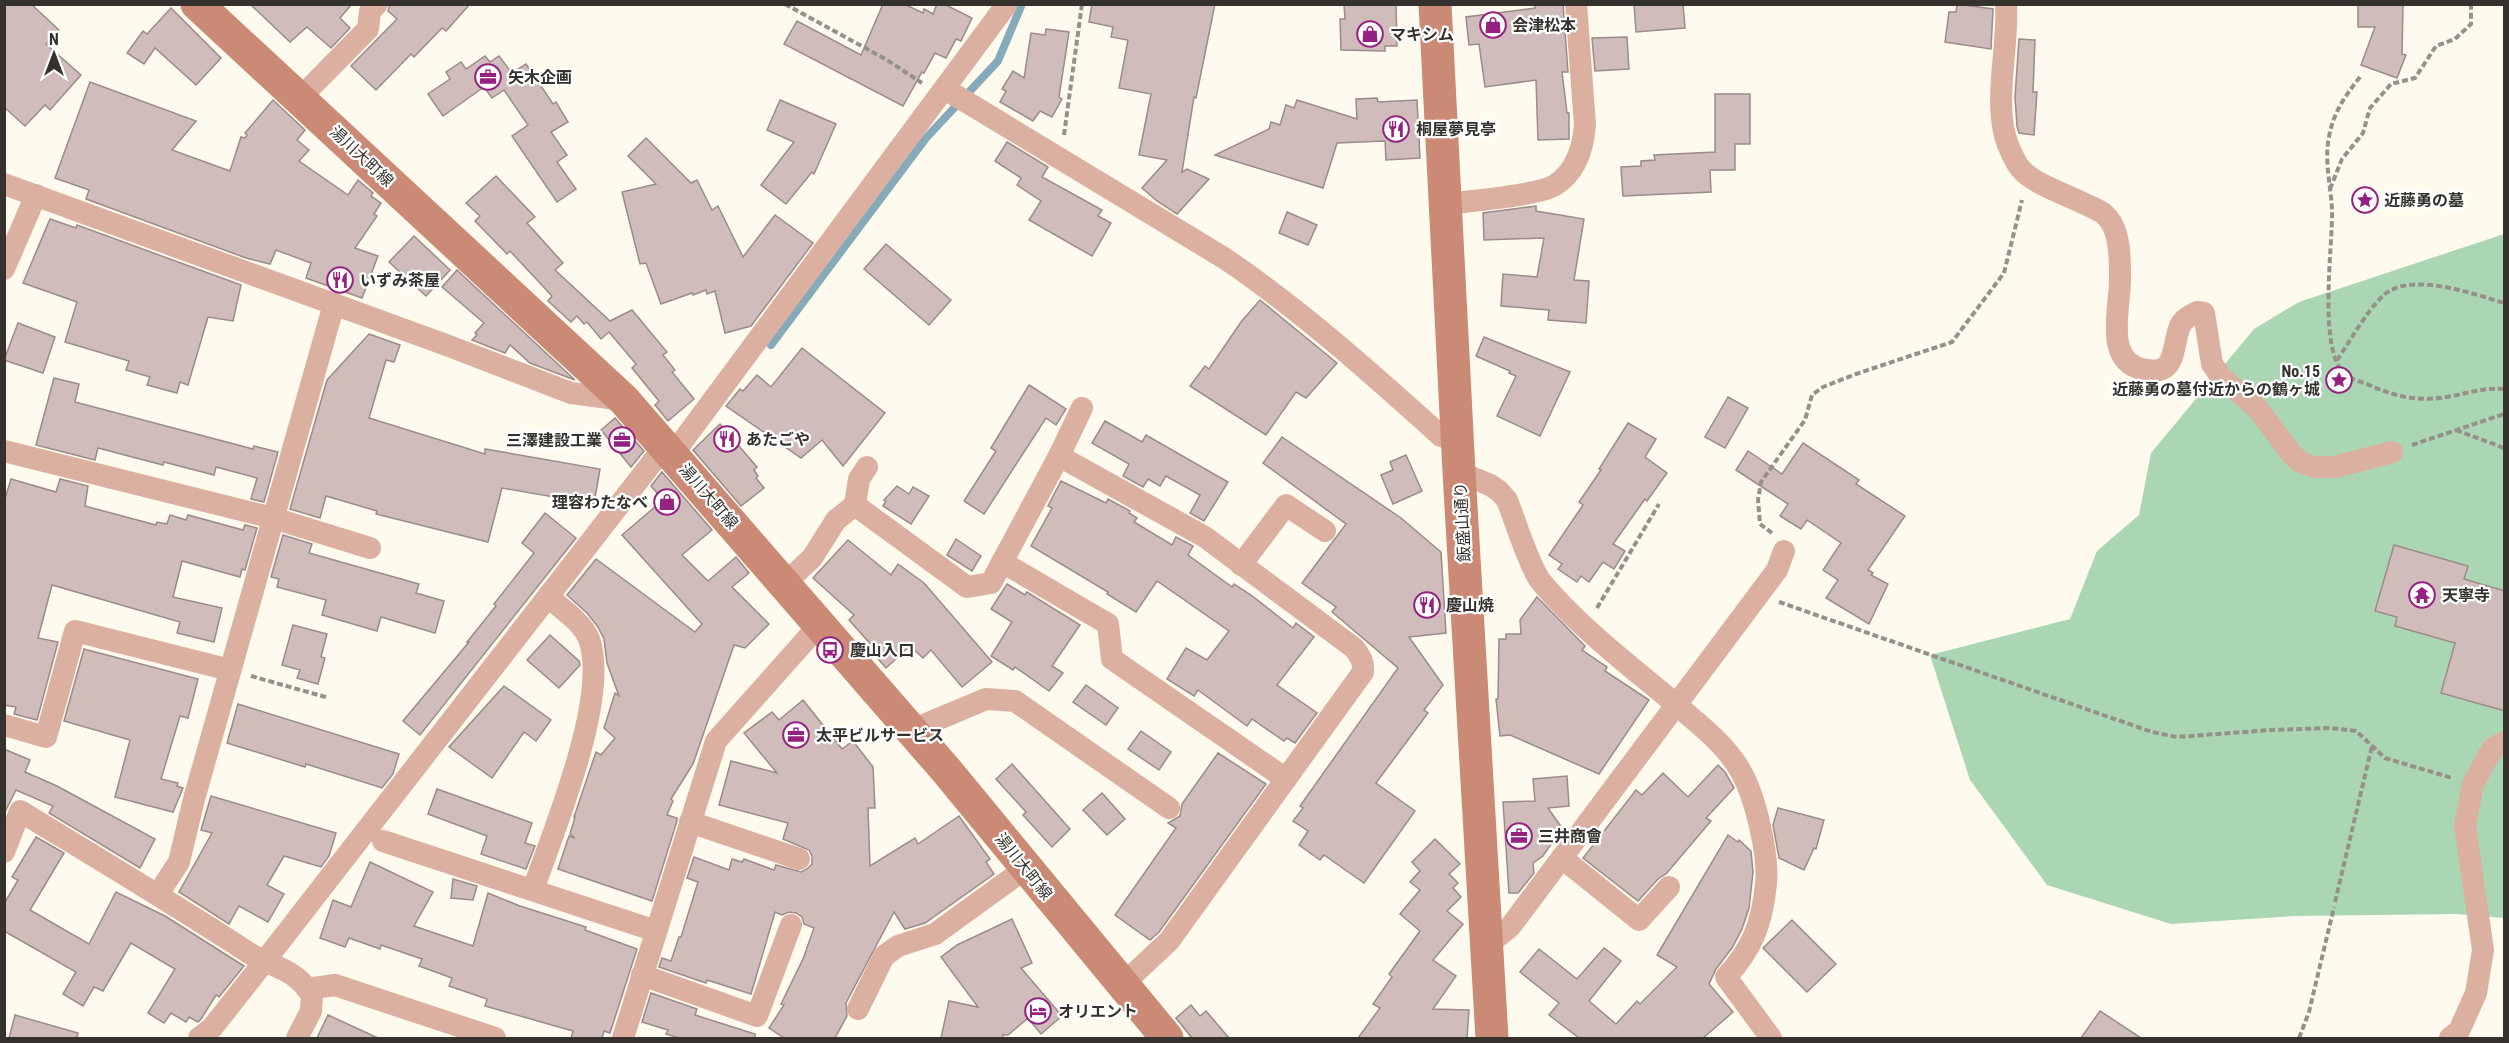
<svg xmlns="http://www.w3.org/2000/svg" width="2509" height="1043" viewBox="0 0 2509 1043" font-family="'Roboto Condensed','Noto Sans JP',sans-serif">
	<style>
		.forest { fill: #aad6b4 }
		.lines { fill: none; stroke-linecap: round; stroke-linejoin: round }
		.stream { stroke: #85aaba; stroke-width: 8 }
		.building { fill: #cfbcbb; stroke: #9c8b89; stroke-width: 1.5 }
		.path { stroke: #959188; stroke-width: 4; stroke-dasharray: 6 3; stroke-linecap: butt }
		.street { stroke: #dcb0a1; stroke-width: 22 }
		.secondary { stroke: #cb8a75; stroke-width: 33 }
		.labels { text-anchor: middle; stroke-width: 4.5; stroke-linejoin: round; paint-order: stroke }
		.poi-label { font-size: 16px; font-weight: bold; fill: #35322d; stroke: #fff; text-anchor: start }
		.street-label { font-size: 16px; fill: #35322d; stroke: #fff }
	</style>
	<rect width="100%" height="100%" fill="#fffaee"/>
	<path class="forest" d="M2504,234V918L2457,914L2295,916L2171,924L2047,885L1970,780L1930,655L2070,619L2097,551L2139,515L2151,453L2254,329L2299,302Z"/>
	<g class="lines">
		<path class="stream" d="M771,345L926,138L998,61L1022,4"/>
	</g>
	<g class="building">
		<path d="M4,4H31L59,30L46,44L81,75L50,110L45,105L25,126L4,107Z"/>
		<path d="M250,4H352L340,18L350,28L331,48L307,27L290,42Z"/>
		<path d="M390,4H470L446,31L442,28L414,57L411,54L376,90L351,66L397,19L388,11Z"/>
		<path d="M883,4H904L923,13L924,9L933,14L937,4H944L972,18L961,41L956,39L946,58L935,53L924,73L922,72L903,106L784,44L797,21L861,55Z"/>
		<path d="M1092,4H1215L1196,98L1194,97L1182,172L1187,169L1209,179L1177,214L1157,201L1142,188L1167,160L1139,155L1151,94L1119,88L1128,40L1111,37L1113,27L1089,22Z"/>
		<path d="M1344,4H1396L1397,46H1385V51L1341,50L1340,19H1345Z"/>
		<path d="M1535,4H1563L1568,72H1562L1567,113H1569V139L1538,140L1536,80L1485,87L1479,44L1469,45L1466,17L1535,8Z"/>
		<path d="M1634,4H1683L1685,28L1636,32Z"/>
		<path d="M1957,4L1993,9L1991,49L1945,42L1949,12H1956Z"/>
		<path d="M2358,4H2403L2402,54L2406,55L2397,78L2361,65L2375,27H2358Z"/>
		<path d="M171,8L221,58L196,85L155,48L144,64L127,53L143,31L147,34Z"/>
		<path d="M1046,29L1069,32L1059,97L1062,99L1052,117L1040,111L1033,121L1000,102L1006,91L1002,89L1013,71L1024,78L1031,33L1045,35Z"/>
		<path d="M1627,37L1629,69L1595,71L1592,38Z"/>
		<path d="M2019,39L2035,40L2033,92H2037L2034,135L2019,133L2017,126L2015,97Z"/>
		<path d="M485,56L490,62L499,56L512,73L526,64L553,104L556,102L568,122L551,132L567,155L557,162L576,189L557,202L512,136L528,125L504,90L492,98L484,87L443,116L428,94L450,79L446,72L461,62L466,69Z"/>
		<path d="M90,82L196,121L172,150L230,171L241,137L245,138L247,135L245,133L273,100L305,130L297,140L309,150L299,161L348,195L358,180L373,193L371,196L381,203L374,214L377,216L355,248L378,256L362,298L306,278L311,263L276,250L270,264L246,258L86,199L89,190L55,178Z"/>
		<path d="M1715,94H1750V144H1735V170H1710L1711,192L1623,196L1621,167L1641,166V161L1655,160L1654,155L1715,152Z"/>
		<path d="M1377,98L1378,102L1417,100L1420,158L1386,160L1385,141L1337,143L1323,188L1215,155L1269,129L1271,122L1280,125L1286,105L1294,108L1297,100L1357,119L1356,99Z"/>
		<path d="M780,100L836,124L814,174L812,172L786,204L761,185L794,142L767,130Z"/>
		<path d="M646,138L691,183L697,180L712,210L718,206L743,257L775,215L813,243L751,326L725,333L715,291L707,294L706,290L693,295L692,293L661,304L646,263L640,264L622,192L656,184L628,156Z"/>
		<path d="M1007,142L1048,167L1042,177L1102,210L1098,216L1111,223L1092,256L1029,220L1041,201L1017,185L1021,178L995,161Z"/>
		<path d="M496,176L535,217L527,223L563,263L555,270L610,321L632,310L667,352L663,355L675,370L672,372L694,399L668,421L655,405L659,401L632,368L636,364L609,332L601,339L587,322L584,324L577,316L571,322L548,301L552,296L510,251L507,254L475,221L480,216L466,203Z"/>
		<path d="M1536,206V211L1584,219L1574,280L1589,281L1586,323L1548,320L1549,310L1501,306L1503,274L1537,277L1544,238L1484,240L1483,213Z"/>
		<path d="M1287,212L1317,225L1308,245L1279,233Z"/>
		<path d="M50,219L76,228L77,225L241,285L233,321L208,317L188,385L180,382L177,393L147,385L150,377L126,370L129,361L65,342L77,302L23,283Z"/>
		<path d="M414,236L450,270L426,296L389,262Z"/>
		<path d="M886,244L951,300L929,325L864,269Z"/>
		<path d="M457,270L575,380L530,363L510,345L505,353L472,340L477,335L475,333L484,323L442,287Z"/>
		<path d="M1260,300L1337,363L1306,398L1296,392L1266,435L1190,386L1205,366L1209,369L1241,322Z"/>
		<path d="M18,323L55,337L43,373L4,360Z"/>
		<path d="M369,334L400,345L394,362L386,360L369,418L485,454V449L600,469L594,504L502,488L488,542L376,514L377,511L326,496L320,518L290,509L327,380Z"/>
		<path d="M1484,337L1570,372L1540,436L1497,416L1516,376L1509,373L1510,371L1476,356Z"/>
		<path d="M802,348L885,413L843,466L822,440L801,458L726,406L740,389L743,391L757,375L771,387Z"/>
		<path d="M54,378L79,384L75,402L253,449L254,446L278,452L264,502L251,499L257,478L216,467L214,475L164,462L163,465L98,448L95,460L36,445Z"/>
		<path d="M1029,385L1066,409L1056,425L1046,418L984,514L964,501L996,451L991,448Z"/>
		<path d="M1728,397L1748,408L1725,448L1705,437Z"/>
		<path d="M615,418L644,451L631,467L601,430Z"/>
		<path d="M1105,421L1142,442L1146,435L1228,482L1204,521L1190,513L1200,495L1166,476L1160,486L1148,479L1143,487L1123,476L1129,464L1092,443Z"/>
		<path d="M1628,423L1656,439L1645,457L1667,473L1647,501L1645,499L1613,544L1625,551L1614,569L1603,562L1589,582L1581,576L1577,582L1558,569L1562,564L1549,555L1583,505L1579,502L1601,470L1599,469Z"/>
		<path d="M720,424L757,467L754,470L758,476L756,478L764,488L741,506L693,450Z"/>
		<path d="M1282,437L1401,518L1441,552L1446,633L1409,637L1443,685L1424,710L1428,713L1376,783L1415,811L1364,883L1324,855L1320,860L1299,845L1308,831L1293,821L1303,808L1300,806L1398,668L1332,612L1336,607L1302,583L1346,524L1263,463Z"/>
		<path d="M1803,443L1859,480L1856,484L1905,516L1868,570L1873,573L1871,575L1888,584L1869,624L1826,598L1838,580L1823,570L1841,543L1807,520L1801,529L1780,516L1788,504L1736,470L1748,451L1782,474Z"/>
		<path d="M1406,455L1422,491L1393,504L1381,475L1393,470L1390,462Z"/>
		<path d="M662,472L712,530L682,555L708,581L736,557L749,573L732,587L769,624L745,648L734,645L693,764L671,799L673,801L667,815L677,818V821L652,901L558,869L569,836L575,838L570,834L575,817H574L596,752L601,755L615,738L604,728L615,693L619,696L607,663L604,639L598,627L587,613L567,595L596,559L695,632L702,624L622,535L663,500L651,486Z"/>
		<path d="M11,479L56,492L60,479L88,486L85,506L156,525L157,522L167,524L170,515L186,520L188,515L243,530L245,525L257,528L245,570L242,569L240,577L182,561L173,597L222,608L214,642L177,633L180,622L52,585L38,638L58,642L37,720L14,714L16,707L4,705V502Z"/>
		<path d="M1061,481L1106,503L1108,499L1130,511L1129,513L1137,518L1134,522L1172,545L1176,537L1193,546L1188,555L1232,587L1234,584L1251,595L1293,628L1296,623L1314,637L1277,685L1317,713L1295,743L1287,738L1284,741L1252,719L1247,726L1198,690L1194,696L1167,679L1186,648L1207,660L1229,631L1157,581L1136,612L1107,594L1108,592L1031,546L1052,508L1048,506Z"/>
		<path d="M897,486L909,494L913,487L929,496L911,524L883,506L886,501L884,500Z"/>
		<path d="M545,513L576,538L420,735L403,721L469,642H467L496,606L494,604L534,553L522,543Z"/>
		<path d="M283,535L312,544L309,553L419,584L416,593L444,601L435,633L381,617L377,631L322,615L326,600L277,587L279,579L271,577Z"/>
		<path d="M956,539L981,556L972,571L947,555Z"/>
		<path d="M848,540L891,575L898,564L924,583L992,662L962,687L931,650L923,658L910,646L886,668L872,652L875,649L849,620L854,615L813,578Z"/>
		<path d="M2394,545L2468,566L2464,579L2505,591V711L2441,693L2455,643L2395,626L2397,617L2375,611Z"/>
		<path d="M1007,584L1025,595L1027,592L1080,625L1052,666L1063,673L1049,691L1015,667L1013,670L991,656L1012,622L991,609Z"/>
		<path d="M1537,597L1585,646L1582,650L1607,667L1605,671L1649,700L1599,774L1510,735L1500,736L1496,699H1498L1499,639H1506V634H1521L1520,620Z"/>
		<path d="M293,625L327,634L321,657L325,658L318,684L297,678L300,670L282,665Z"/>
		<path d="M550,635L579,661L580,665L559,688L527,660Z"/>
		<path d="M84,649L198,679L188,718L180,716L161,779L178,783L177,786L183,788L173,812L115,797L130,740L64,721Z"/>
		<path d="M1086,685L1118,708L1106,725L1073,702Z"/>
		<path d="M504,686L551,720L536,741L524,732L492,778L449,747Z"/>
		<path d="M803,700L842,749L853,741L873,767L875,808H868L870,866L915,838L918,844L959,816L990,859L986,862L994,874L925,923L905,929L894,912L846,1003L847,1016L835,1038H784L769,1028L784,1005L781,1004L803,959L814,928L804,924L802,917L796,913L789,912L782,915L775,912L751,994L707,980L706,983L659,967L662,958L671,961L679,937H681L698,882L687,878L694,857L729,870L732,859L742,862L744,859L774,870L776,865L801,872L807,869L812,864V856L809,850L783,839L788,823L719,805L731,761L777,773L744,733L772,712L779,720Z"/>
		<path d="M238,704L399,754L393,774L382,788L306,764L305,767L227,743Z"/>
		<path d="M1141,731L1171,752L1159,770L1128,749Z"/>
		<path d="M4,749L30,760L25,772L57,786L155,839L140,868L49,813L53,806L16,790L4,814Z"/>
		<path d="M1218,753L1266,784L1159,932L1150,940L1115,915L1176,828L1168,823L1180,816L1182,804Z"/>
		<path d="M1012,764L1070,829L1052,847L1023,815L1026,812L996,779Z"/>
		<path d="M1718,765L1725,772L1734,788L1706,818L1711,821L1666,874L1659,878L1638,901L1583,858L1636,790L1642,795L1663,773L1688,797Z"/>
		<path d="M1567,776L1569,806L1548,808L1562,828L1543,856L1533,863L1534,873L1518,893H1509L1503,802L1535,801L1533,779Z"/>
		<path d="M437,789L532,823L525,843L535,846L526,869L481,854L487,836L428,814Z"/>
		<path d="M1102,793L1125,819L1107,835L1083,810Z"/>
		<path d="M211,796L336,833L329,856L321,867L284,856L267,885L284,894L268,922L239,906L229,924L179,892L212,833L201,830Z"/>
		<path d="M1778,808L1824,820L1816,849L1814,848L1804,870L1779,858L1773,825Z"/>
		<path d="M1728,835L1738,842L1739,840L1751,851L1753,872L1749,908L1742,929L1732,948L1716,969L1709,984L1733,1012L1703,1038H1579L1549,1015L1559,1003L1520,972L1539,949L1577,979L1604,948L1621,961L1589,1001L1616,1024L1637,1001L1640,1004L1677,967L1657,955Z"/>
		<path d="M36,837L64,853L30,910L89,944L116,892L165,916L244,966L219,997L216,995L201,1019L198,1022L189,1017L186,1022L171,1013L164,1023L148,1013L175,969L131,943L103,991L94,987L83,1006L63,994L76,972L4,931V904L18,880L12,877Z"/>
		<path d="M1435,839L1460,864L1449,874L1458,883L1453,888L1461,897L1447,911L1463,924L1433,960L1456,976L1433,1009L1469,1010L1467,1038H1358L1380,1008L1373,1004L1392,977L1389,974L1420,931L1400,914L1420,890L1410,882L1420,871L1412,862Z"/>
		<path d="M370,862L433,892L414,926L473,946L488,893L520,906L586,927L585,930L637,949L610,1033L604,1031L602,1038H571L573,1031L485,1006L487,999L449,986L452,978L419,966L422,959L381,945L380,949L349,938L345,947L320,938L333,900L351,907Z"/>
		<path d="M453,879L477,886L473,900L451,898Z"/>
		<path d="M1012,919L1032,963L1021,968L1062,1016L1041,1034L1028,1018L1008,1035H1003V1038H941L949,1001L978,1007L941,957L957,945Z"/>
		<path d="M1792,920L1836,964L1807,992L1763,948Z"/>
		<path d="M651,993L697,1009L695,1015L755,1034V1038H679L666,1034L668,1030L642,1022Z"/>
		<path d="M1191,1005L1200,1016L1206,1011L1229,1038H1192L1176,1018Z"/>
		<path d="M2100,1011L2141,1038H2081Z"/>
		<path d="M15,1015L78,1033L77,1038H9Z"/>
		<path d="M328,1015L378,1038H317Z"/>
	</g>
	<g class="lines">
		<g class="path">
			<path d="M785,4L887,60L922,83"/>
			<path d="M2360,77C2345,96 2333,113 2329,137C2324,161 2331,186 2332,210C2333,245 2317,354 2346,375C2352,379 2360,382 2367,384C2393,396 2417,402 2446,397C2466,394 2484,387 2504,389"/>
			<path d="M1064,135L1082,4"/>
			<path d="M2330,189L2342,159L2363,133L2370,108L2391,84L2415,78L2436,46L2455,39L2471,24V4"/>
			<path d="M2337,360C2350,342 2373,299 2391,290C2421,275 2474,294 2504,303"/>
			<path d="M2456,430L2504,448"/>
			<path d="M2412,445L2504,414"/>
			<path d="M1772,533L1760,524L1758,500L1761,482L1805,420L1812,395L1823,387L1856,374L1952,342L2004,273L2022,200"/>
			<path d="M1779,602L2152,732L2177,737L2271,730L2331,728L2356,731L2385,758L2452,778"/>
			<path d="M1597,608L1659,504"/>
			<path d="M251,676L329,698"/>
			<path d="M2335,902L2372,746"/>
			<path d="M2299,1038L2309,1012L2334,907"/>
		</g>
		<g class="street">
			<path d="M2006,4C2009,48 1992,104 2008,145C2011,152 2016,164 2021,169C2033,184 2068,195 2085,204C2091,207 2100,210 2105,215C2121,229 2120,261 2120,280C2120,308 2104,360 2142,369C2178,378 2171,348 2180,326C2183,319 2191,315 2197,312L2204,313L2212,364L2221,377L2258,409L2290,452L2300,462L2314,467H2335L2392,452"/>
			<path d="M945,89L1224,258C1301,310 1371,373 1441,436L1458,441"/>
			<path d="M300,98L368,29L370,11L377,4"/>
			<path d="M4,184L449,346L571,393L624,400"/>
			<path d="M1446,204C1468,201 1538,196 1555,185C1576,172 1583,149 1585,125L1576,4"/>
			<path d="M4,269L36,195"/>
			<path d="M4,451L273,518L370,548"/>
			<path d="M673,454L1007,4"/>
			<path d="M1059,456L1205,537L1354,648C1360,656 1364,661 1363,672L1169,941L1122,985"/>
			<path d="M1459,472L1490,485L1499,491L1507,500C1515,520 1530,569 1542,583C1580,628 1629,665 1673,702C1697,723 1724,742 1740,770C1755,795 1769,854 1766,884C1762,923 1753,948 1726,977L1771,1038"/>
			<path d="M855,505L967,587L991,583L1059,456L1082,408"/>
			<path d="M1002,562L1108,624L1112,659L1286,779"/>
			<path d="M1241,565L1286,505L1325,531"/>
			<path d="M785,583L812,558L836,520L855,505L859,479L867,467"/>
			<path d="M4,725L46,737L75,631L230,670"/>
			<path d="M912,730L986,699L1015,701L1169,808"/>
			<path d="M690,822L799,859"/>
			<path d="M383,841L656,931"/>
			<path d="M4,852L20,811C97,858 174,904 249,953C275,969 293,967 312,995L311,1011L297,1038"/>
			<path d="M1562,858L1639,920L1669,887"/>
			<path d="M533,890C553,832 610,697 589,639C583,623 561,608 548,597"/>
			<path d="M158,894L179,862L194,799L334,304"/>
			<path d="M1486,946L1510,927L1777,570L1784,551"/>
			<path d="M642,975L757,1016L791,925"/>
			<path d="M307,989L335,985L495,1038"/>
			<path d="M858,1009L884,956L898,946L935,934L1026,868"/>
			<path d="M199,1038L212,1028L264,962L665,446"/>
			<path d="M623,1038L716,741L820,624"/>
			<path d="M2450,1038L2459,1031L2476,993L2483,950L2465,826L2473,784L2492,749L2504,742"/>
		</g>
		<g class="secondary">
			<path d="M197,4L624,400L946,770L1167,1038"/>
			<path d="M1435,4L1459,472L1492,1038"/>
		</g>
	</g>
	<defs>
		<g id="shop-ring" transform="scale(1.35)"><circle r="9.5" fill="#fff" stroke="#952281" stroke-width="1.5"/><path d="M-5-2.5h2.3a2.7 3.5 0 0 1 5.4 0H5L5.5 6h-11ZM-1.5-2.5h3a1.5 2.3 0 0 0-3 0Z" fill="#952281"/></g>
		<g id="office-ring" transform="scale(1.35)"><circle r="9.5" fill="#fff" stroke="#952281" stroke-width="1.5"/><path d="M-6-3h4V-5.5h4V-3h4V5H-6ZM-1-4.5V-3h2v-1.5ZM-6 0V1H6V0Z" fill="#952281"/></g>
		<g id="restaurant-ring" transform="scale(1.35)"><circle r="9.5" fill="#fff" stroke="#952281" stroke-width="1.5"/><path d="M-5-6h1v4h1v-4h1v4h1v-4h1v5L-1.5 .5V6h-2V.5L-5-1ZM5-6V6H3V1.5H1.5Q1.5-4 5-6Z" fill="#952281"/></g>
		<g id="sight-ring" transform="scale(1.35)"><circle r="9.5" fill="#fff" stroke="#952281" stroke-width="1.5"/><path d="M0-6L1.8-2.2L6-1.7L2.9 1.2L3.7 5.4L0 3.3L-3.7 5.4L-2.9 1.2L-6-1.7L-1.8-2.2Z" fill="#952281"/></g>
		<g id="temple-ring" transform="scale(1.35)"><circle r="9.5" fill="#fff" stroke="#952281" stroke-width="1.5"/><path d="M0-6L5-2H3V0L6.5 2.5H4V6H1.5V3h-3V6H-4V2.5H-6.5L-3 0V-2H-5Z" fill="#952281"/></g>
		<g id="bus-ring" transform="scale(1.35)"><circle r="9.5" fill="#fff" stroke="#952281" stroke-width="1.5"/><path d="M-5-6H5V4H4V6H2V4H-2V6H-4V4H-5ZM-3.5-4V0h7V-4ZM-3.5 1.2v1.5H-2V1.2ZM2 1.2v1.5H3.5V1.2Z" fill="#952281"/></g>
		<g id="hotel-ring" transform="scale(1.35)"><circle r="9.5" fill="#fff" stroke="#952281" stroke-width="1.5"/><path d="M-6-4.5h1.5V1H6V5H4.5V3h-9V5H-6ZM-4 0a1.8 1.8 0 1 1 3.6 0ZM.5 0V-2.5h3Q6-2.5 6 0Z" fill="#952281"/></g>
	</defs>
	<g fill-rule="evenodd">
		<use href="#shop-ring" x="1493" y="25"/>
		<use href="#shop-ring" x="1370" y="34"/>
		<use href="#office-ring" x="488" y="77"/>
		<use href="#restaurant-ring" x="1396" y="129"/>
		<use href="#sight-ring" x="2365" y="200"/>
		<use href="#restaurant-ring" x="340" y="280"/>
		<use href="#sight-ring" x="2339" y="380"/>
		<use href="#restaurant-ring" x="727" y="439"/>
		<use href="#office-ring" x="622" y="440"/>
		<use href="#shop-ring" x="667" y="502"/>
		<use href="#temple-ring" x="2422" y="595"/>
		<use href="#restaurant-ring" x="1427" y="605"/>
		<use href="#bus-ring" x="830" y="650"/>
		<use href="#office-ring" x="796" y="735"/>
		<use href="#office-ring" x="1519" y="836"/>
		<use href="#hotel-ring" x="1038" y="1011"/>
	</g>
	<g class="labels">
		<g class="poi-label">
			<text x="1512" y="31">会津松本</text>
			<text x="1390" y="40">マキシム</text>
			<text x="508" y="83">矢木企画</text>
			<text x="1416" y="135">桐屋夢見亭</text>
			<text x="2384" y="206">近藤勇の墓</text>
			<text x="360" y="286">いずみ茶屋</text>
			<text x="2320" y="377" text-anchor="end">No.15<tspan x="2320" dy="18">近藤勇の墓付近からの鶴ヶ城</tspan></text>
			<text x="746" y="445">あたごや</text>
			<text x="602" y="446" text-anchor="end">三澤建設工業</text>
			<text x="648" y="508" text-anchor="end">理容わたなべ</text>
			<text x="2442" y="601">天寧寺</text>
			<text x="1446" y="611">慶山焼</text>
			<text x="850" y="656">慶山入口</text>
			<text x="816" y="741">太平ビルサービス</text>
			<text x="1538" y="842">三井商會</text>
			<text x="1058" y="1017">オリエント</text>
		</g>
		<g class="street-label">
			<text transform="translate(362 156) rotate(43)" y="6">湯川大町線</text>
			<text transform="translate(709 496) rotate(49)" y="6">湯川大町線</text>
			<text transform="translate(1462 522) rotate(-93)" y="6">飯盛山通り</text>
			<text transform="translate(1024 866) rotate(51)" y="6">湯川大町線</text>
		</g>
	</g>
	<rect width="2509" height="1043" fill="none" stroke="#35322d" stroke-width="12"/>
	<g transform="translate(54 54)" stroke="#ffffff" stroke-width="4.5" paint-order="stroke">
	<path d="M0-4.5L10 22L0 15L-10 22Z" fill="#35322d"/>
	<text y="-9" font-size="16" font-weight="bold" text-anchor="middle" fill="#35322d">N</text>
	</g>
</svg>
